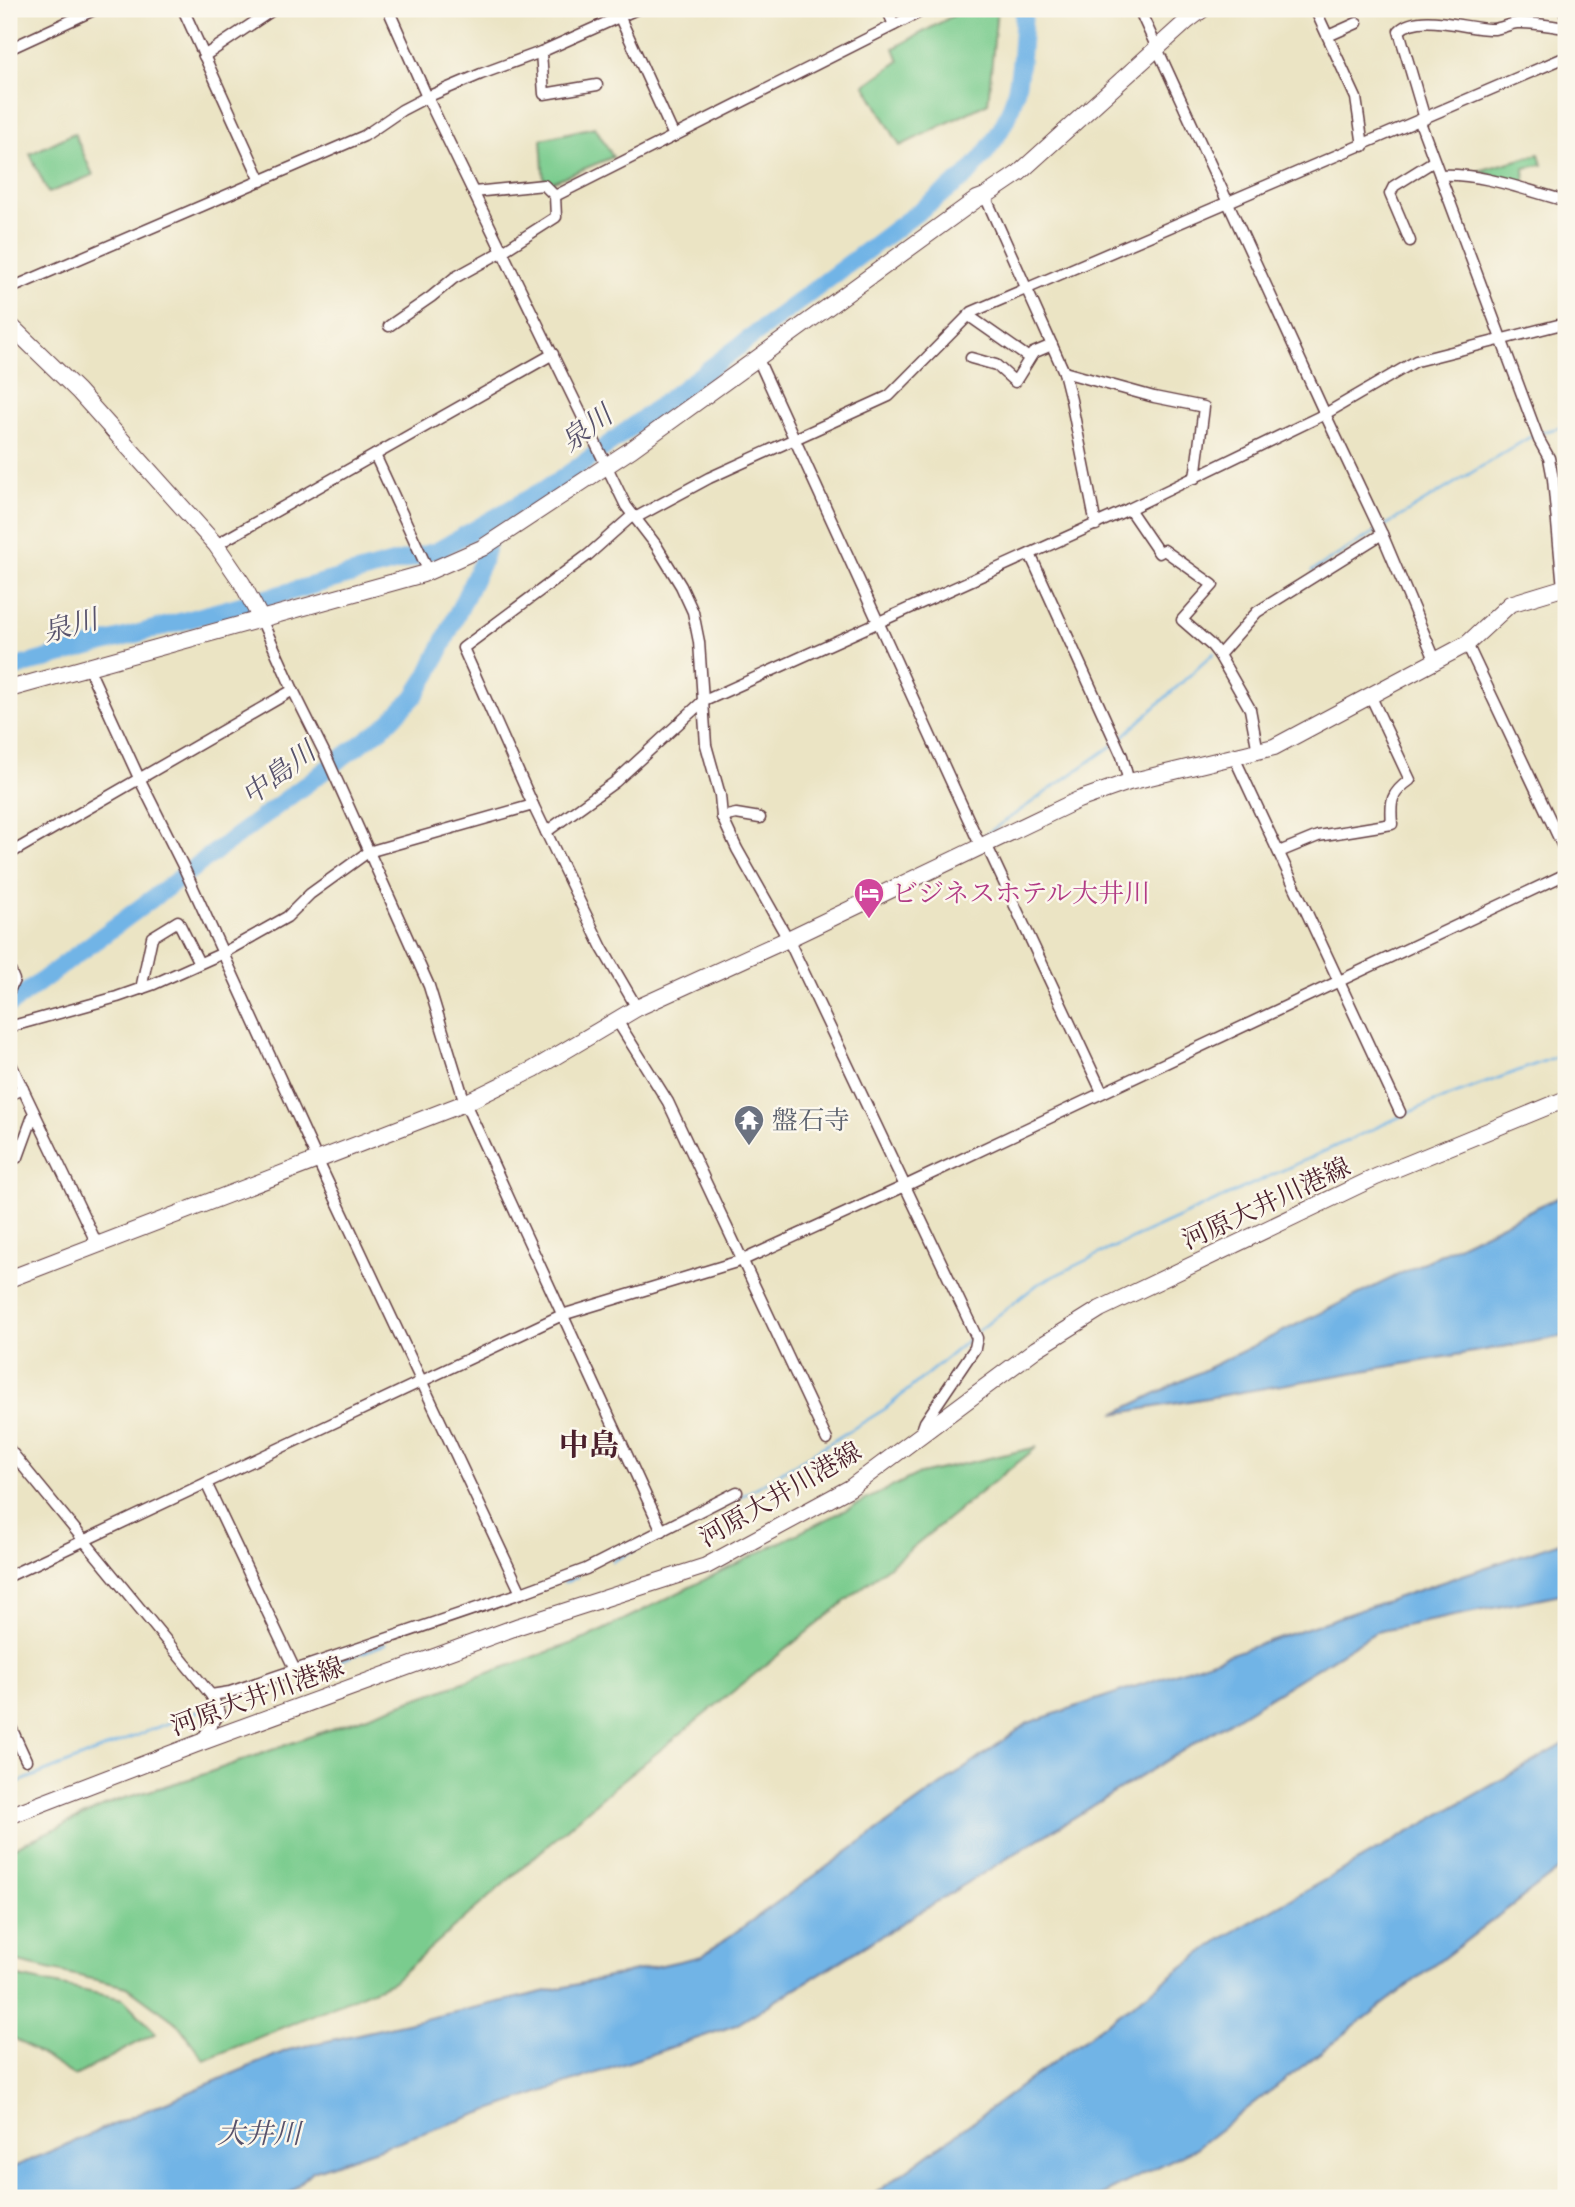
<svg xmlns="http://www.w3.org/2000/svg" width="1575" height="2207" viewBox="0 0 1575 2207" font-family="'Sorts Mill Goudy','Noto Serif JP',serif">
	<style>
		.green { fill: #7acc8e; stroke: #62765c; stroke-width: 2 }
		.water { fill: #71b4e6; stroke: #5e6a88; stroke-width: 2 }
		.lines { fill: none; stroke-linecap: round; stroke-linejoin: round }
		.stream { stroke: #71b4e6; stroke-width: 2.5 }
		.river { stroke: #71b4e6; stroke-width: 18 }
		.street-casing { stroke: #623d42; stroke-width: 13 }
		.secondary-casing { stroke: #623d42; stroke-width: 18 }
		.street { stroke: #fff; stroke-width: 10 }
		.secondary { stroke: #fff; stroke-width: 16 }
		.labels { text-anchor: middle; stroke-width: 5; stroke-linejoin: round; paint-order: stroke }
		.hotel-label { font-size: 26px; fill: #b23c85; stroke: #fbf7ec; text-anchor: start }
		.worship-label { font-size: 26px; fill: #5b616d; stroke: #fbf7ec; text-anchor: start }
		.street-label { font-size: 26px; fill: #4a1f2b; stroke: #fbf7ec }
		.water-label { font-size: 28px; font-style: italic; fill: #58536c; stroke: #fbf7ec }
		.quarter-label { font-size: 30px; font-weight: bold; fill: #4a1f2b; stroke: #fbf7ec }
	</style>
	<rect width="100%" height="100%" fill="#fbf7ec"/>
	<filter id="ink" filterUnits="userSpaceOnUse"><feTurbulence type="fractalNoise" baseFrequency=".0143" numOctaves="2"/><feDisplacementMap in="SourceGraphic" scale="14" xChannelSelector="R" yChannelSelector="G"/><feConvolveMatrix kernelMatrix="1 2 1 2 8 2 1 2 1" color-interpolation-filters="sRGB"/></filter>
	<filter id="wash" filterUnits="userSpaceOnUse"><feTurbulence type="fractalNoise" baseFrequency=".00686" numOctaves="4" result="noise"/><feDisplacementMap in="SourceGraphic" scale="28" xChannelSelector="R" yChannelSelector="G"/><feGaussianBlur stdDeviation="1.57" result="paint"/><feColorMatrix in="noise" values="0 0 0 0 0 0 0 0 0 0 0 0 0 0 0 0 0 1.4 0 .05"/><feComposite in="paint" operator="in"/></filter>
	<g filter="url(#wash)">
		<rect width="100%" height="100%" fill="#ebe4c4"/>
		<g class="green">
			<path d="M965,9H997L988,103L900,146L865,85L899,61L894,48Z"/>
			<path d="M595,127L613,157L544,185L541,139Z"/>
			<path d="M74,133L93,175L48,193L30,154Z"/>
			<path d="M1539,154L1542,165L1524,168L1525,185L1478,171Z"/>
			<path d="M1037,1447L613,1788L392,1982L204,2060L178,2024L127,1987L9,1960V1850L115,1801L196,1777L587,1638L916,1475Z"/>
			<path d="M9,1975L123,1999L156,2033L75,2076L9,2035Z"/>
		</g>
		<g class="water">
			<path d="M1566,1194V1336L1114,1414L1535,1208Z"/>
			<path d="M1566,1540V1593L1376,1632L736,2025L313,2171L284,2198H9V2169L288,2050L702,1956L1028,1723Z"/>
			<path d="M1566,1743V1864L1196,2148L1095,2198H869L1221,1939Z"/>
		</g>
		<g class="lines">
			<g class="stream">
				<path d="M1539,433L1566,426"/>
				<path d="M1383,527L1533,435"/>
				<path d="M1312,571L1378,530"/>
				<path d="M1118,741L1214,653"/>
				<path d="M981,838L1113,745"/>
				<path d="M978,1331L1038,1284L1101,1253L1426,1105L1566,1053"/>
				<path d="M612,1561L688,1525L751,1491L885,1409L973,1336"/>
				<path d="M564,1583L577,1577"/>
				<path d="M221,1703L386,1644"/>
				<path d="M9,1786L214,1705"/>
			</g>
			<g class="river">
				<path d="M9,669L437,551L557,482L590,458L966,176C1020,118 1020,84 1024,9"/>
				<path d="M9,1005L386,725L414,697L428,675L483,560L491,532"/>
			</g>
		</g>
	</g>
	<g filter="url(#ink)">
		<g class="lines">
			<g class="street-casing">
				<g id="street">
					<path d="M183,9L261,181"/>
					<path d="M388,9L427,97L626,506L656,545L681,586L693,612L699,642L706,745L720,795L722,817L737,849L788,939L977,1338L975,1348L925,1422L920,1436"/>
					<path d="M616,9L674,136"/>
					<path d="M887,9L894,25"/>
					<path d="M1139,9L1325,414L1382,534L1436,662"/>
					<path d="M1315,9L1356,98L1363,146"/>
					<path d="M1563,9L1566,15"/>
					<path d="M1328,36L1357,23"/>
					<path d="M9,49L96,9"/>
					<path d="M541,52L544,94L597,85"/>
					<path d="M204,56L274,9"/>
					<path d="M1425,119L1399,31C1418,11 1467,29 1490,29C1499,30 1508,24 1517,23C1533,22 1550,26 1566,28"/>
					<path d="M1420,122L1539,440L1549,458L1553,479L1563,588"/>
					<path d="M1440,175C1483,173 1525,190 1566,201"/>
					<path d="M474,192L544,185L555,196"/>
					<path d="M985,196L1064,372L1071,400L1096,525"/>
					<path d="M1410,241L1390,194L1394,186L1434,161"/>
					<path d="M9,289L364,136L402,110L427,97L481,74L541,52L637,9"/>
					<path d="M969,316L1029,358"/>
					<path d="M389,326L431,297L454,278L503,251L556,217L555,196L926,9"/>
					<path d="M757,357L981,847"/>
					<path d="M971,358L996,365L1015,382L1033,353L1052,345"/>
					<path d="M1064,372L1154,397L1204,407L1195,478"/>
					<path d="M375,455L429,572"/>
					<path d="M1129,509L1159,553L1164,550L1213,585L1182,620L1212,646L1219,655"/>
					<path d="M635,518L709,478L889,396L972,312L1566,57"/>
					<path d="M216,545L553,354"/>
					<path d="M1030,554L1122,756L1129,782"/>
					<path d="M261,619L293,690L326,756L429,986L465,1103L662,1531"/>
					<path d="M1467,644L1566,853"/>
					<path d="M88,667L139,778L184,868L317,1159L521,1593"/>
					<path d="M1258,752L1250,709L1219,655L1257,612L1382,534"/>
					<path d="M1234,757L1400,1112"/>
					<path d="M533,805L463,648L588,555L633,515"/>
					<path d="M722,817L736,814L760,818"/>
					<path d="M546,832L615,782L702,702L1129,509L1325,414L1416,361L1566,323"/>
					<path d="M986,844L1102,1092"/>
					<path d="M1279,852L1318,836L1392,824C1390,801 1391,793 1410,780L1371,697"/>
					<path d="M9,854L293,690"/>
					<path d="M9,968L14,980L9,991"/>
					<path d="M141,989L152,937L178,921L199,963"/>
					<path d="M616,1019L668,1102L827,1440"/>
					<path d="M9,1027L117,997L154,984L223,953L287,917L310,894L368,852L533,805L602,948L637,1008"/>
					<path d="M9,1060L97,1244"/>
					<path d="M9,1095L23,1089"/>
					<path d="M9,1161L18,1157L34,1113"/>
					<path d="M9,1449L211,1695L220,1713L199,1743"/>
					<path d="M206,1483L295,1670"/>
					<path d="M9,1576L562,1315L743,1260L905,1186L1566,874"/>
					<path d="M211,1695L230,1692L521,1593L586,1569L737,1492"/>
					<path d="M9,1723L26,1760"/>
				</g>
			</g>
			<g class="secondary-casing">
				<g id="secondary">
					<path d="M9,324L78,391L216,545L242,583L261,619"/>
					<path d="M9,689L423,574L482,548L632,449L977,199L985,196L1019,173L1187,21L1203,9"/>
					<path d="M9,1279L465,1103L534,1069L637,1008L788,939L1078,800L1129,782L1274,747L1467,644L1510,604L1566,587"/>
					<path d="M9,1816L199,1743L519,1626L706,1566L850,1488L1036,1349L1100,1309L1376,1177L1566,1099"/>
				</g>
			</g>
			<use href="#street" class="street"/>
			<use href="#secondary" class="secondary"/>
		</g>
	</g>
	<defs>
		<g id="hotel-pin" transform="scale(1.575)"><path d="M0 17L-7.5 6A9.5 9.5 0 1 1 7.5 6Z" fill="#d1479c" stroke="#fbf7ec"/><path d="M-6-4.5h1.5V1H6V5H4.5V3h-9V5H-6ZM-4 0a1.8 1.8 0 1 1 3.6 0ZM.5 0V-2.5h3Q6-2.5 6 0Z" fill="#fff"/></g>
		<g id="temple-pin" transform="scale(1.575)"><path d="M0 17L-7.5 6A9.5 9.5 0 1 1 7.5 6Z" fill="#6b7280" stroke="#fbf7ec"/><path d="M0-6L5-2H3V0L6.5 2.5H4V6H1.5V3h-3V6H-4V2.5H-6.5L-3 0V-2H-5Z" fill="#fff"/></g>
	</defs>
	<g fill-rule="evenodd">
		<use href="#hotel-pin" x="869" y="893"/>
		<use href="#temple-pin" x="749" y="1120"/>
	</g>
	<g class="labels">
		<g class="hotel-label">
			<text x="892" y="902">ビジネスホテル大井川</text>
		</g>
		<g class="worship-label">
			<text x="772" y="1129">盤石寺</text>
		</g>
		<g class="street-label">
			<text transform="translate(1266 1203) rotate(-25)" y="9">河原大井川港線</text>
			<text transform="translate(780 1494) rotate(-30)" y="9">河原大井川港線</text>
			<text transform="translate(257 1696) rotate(-20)" y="9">河原大井川港線</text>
		</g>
		<g class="water-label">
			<text transform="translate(586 428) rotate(-37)" y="10">泉川</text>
			<text transform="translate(70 625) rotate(-15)" y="10">泉川</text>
			<text transform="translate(278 773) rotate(-37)" y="10">中島川</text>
			<text x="259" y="2143">大井川</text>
		</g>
		<g class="quarter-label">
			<text x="589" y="1455">中島</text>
		</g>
	</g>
	<rect width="1575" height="2207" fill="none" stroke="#fbf7ec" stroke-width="35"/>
</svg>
